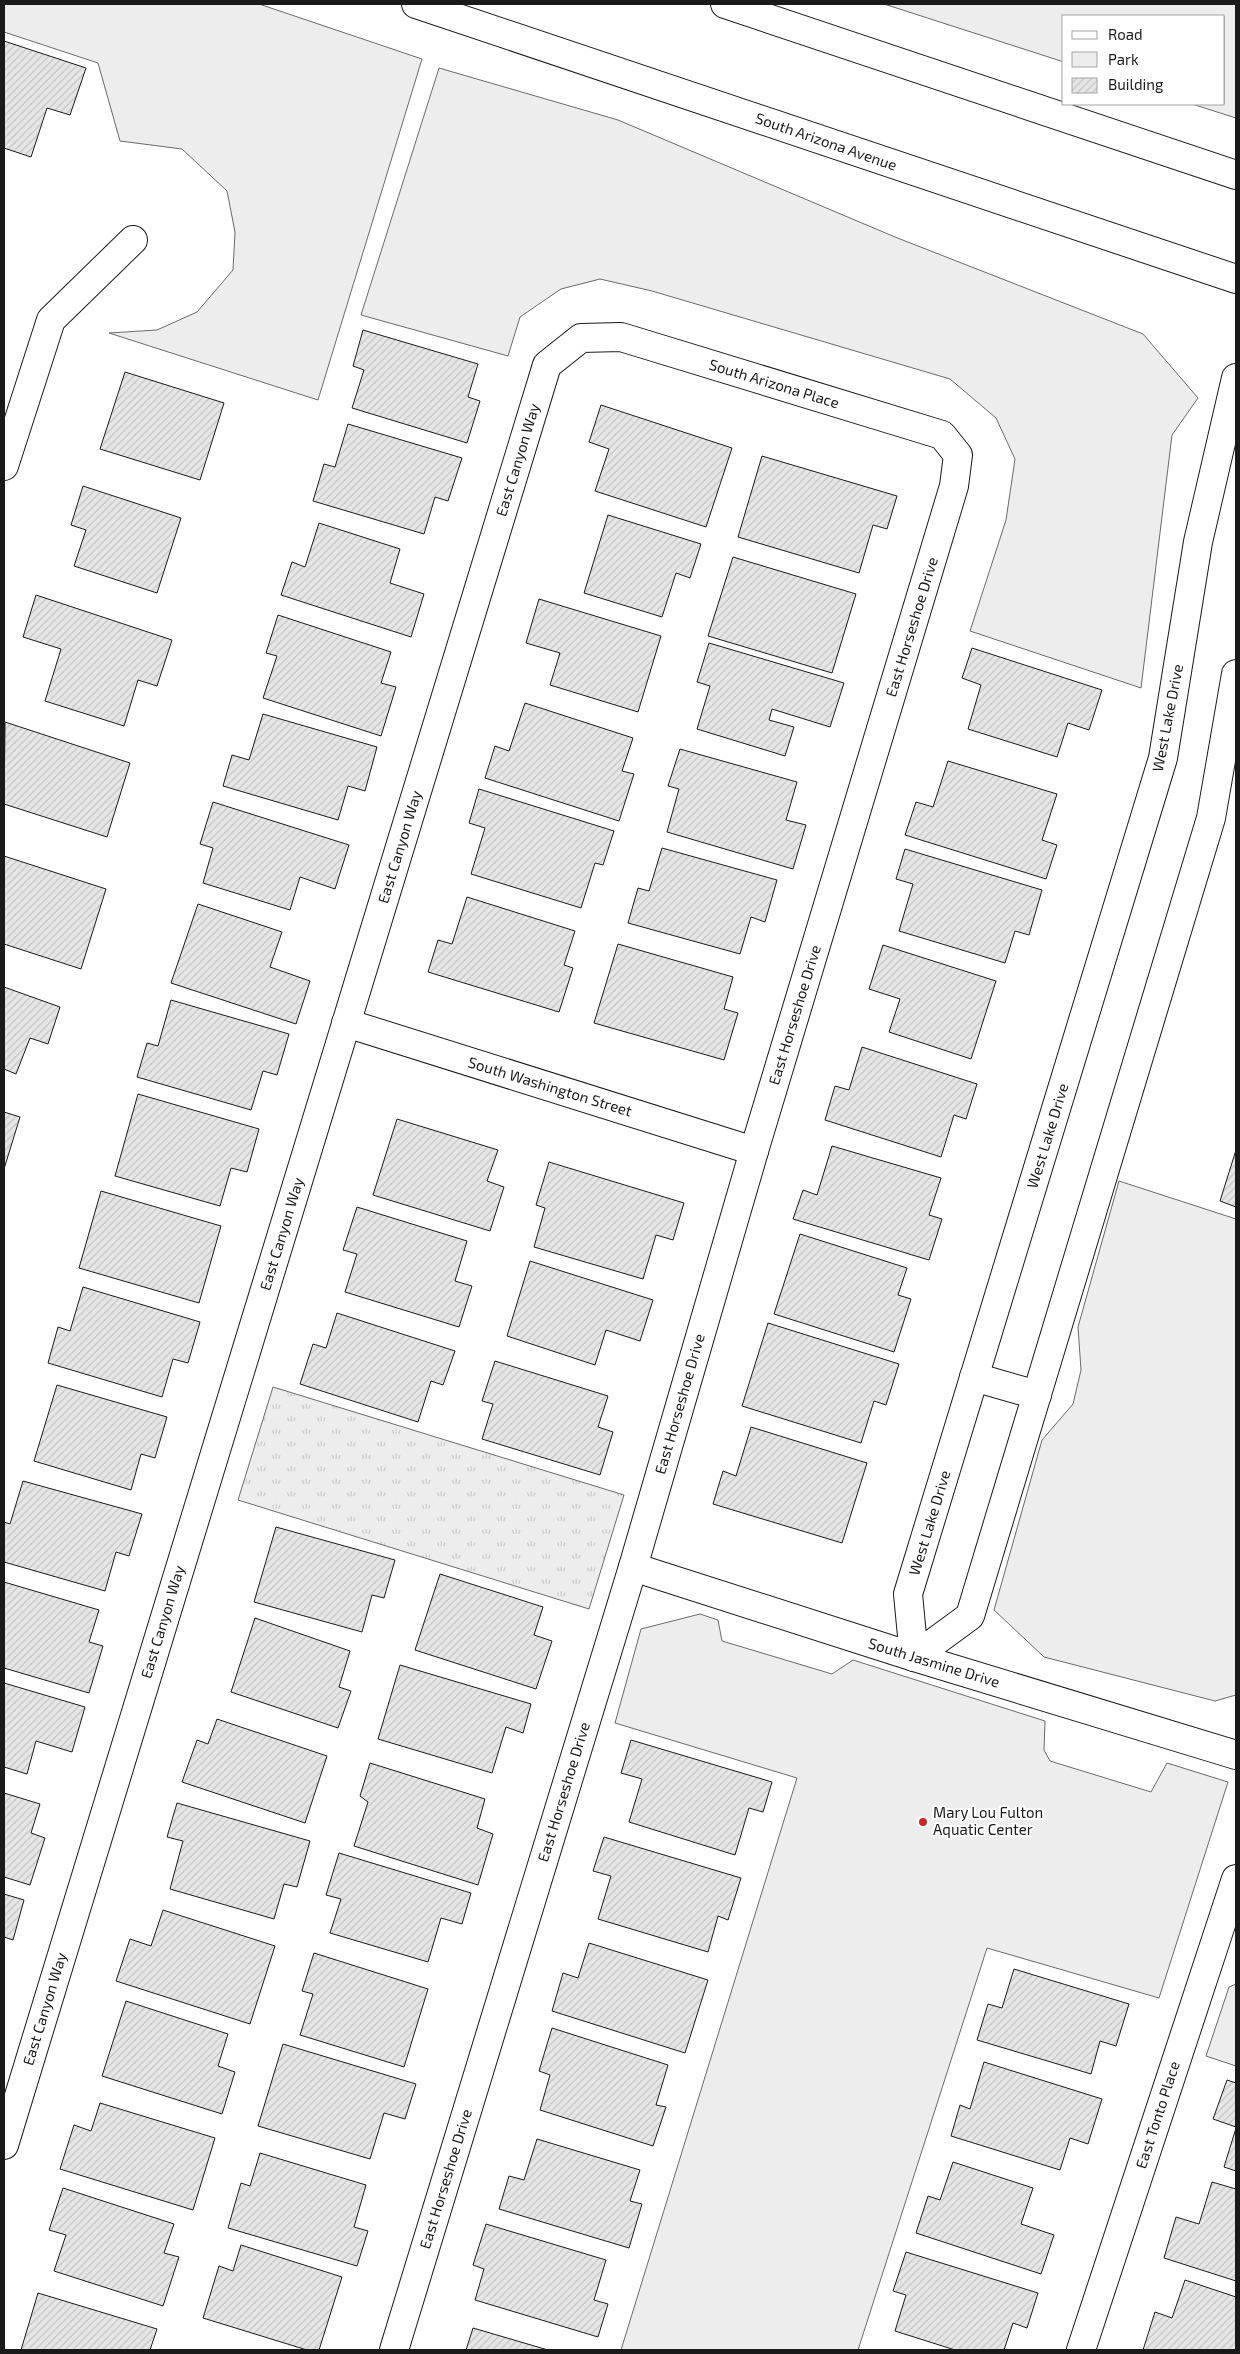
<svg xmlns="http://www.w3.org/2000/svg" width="1240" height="2354" viewBox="0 0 1240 2354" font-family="'Exo 2',sans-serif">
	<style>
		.grass { fill: url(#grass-tufts); stroke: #6a6a6a }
		.park { fill: #ededed; stroke: #6a6a6a }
		.building { fill: url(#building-hatch); stroke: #1a1a1a }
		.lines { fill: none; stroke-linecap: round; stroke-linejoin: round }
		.minor-casing { stroke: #1a1a1a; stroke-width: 30 }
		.primary-casing { stroke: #1a1a1a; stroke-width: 30 }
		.minor { stroke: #fff; stroke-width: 28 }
		.primary { stroke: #fff; stroke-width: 28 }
		.poi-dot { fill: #c62828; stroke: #fff; stroke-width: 2 }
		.labels { text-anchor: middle; stroke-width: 4; stroke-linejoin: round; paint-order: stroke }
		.street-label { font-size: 15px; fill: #1a1a1a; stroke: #fff }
		.poi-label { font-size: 15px; fill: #1a1a1a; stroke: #fff; text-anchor: start }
	</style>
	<defs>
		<pattern id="grass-tufts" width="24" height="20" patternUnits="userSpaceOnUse" patternTransform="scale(1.25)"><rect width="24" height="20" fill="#ededed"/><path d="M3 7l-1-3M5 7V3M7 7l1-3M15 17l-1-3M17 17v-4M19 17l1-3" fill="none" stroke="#cbcbcb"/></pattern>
		<pattern id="building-hatch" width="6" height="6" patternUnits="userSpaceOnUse" patternTransform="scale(1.25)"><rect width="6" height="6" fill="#e6e6e6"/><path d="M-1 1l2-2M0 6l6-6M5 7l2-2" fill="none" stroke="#c5c5c5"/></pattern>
	</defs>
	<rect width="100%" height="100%" fill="#fff"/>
	<path class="grass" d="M273,1387L624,1495L589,1609L238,1500Z"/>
	<g class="park">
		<path d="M4,4H259L422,59L318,400L109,333L157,330L197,312L233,270L235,232L227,191L182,149L120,141L98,63L4,32Z"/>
		<path d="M884,4H1236V118L1192,104H1224V16H1064V62Z"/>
		<path d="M439,68L618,120L895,237L1143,334L1198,398L1172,435L1141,688L970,631L1006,520L1015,459L996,418L950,379L652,291L600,279L561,289L520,317L508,356L361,315Z"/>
		<path d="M1119,1181L1236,1219V1695L1215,1701L1044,1657L994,1610L1042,1440L1073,1404L1081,1370L1078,1327Z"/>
		<path d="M700,1614L718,1620L722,1641L832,1674L853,1660L1045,1721L1044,1750L1050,1761L1151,1792L1167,1763L1228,1782L1159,1998L987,1948L858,2350H621L797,1778L615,1723L641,1629Z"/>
		<path d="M1236,1984V2066L1206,2056L1229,1987Z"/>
	</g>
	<g class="building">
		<path d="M4,41L86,68L70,115L47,108L31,157L4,148Z"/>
		<path d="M363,330L478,364L468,397L480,401L467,443L352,408L364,370L353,366Z"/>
		<path d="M125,372L224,403L200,480L100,449Z"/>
		<path d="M601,405L732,448L706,527L595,491L609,449L589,442Z"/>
		<path d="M348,424L462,458L448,501L435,497L424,534L313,501L324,464L335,467Z"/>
		<path d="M762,456L897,496L887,529L873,525L859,573L738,537Z"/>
		<path d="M83,486L181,518L157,593L74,566L86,530L71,525Z"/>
		<path d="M608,515L701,544L690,578L676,573L662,617L584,593Z"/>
		<path d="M319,523L400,549L390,583L424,594L411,637L281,595L292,562L305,567Z"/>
		<path d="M733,557L856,594L832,673L708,636Z"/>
		<path d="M36,595L172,640L157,686L138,680L124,726L45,701L61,649L23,637Z"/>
		<path d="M539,599L661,636L638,712L550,685L560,653L526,643Z"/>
		<path d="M278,615L391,652L381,683L396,687L381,736L263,698L277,656L266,653Z"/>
		<path d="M709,643L844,683L830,727L772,709L769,720L794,727L785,756L697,729L710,686L697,682Z"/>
		<path d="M972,648L1102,690L1089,730L1068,723L1057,757L968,729L981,685L962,678Z"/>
		<path d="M525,703L633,738L622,771L634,774L619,821L485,778L495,746L509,751Z"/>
		<path d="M263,714L377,747L365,791L348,786L338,820L223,786L232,755L249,760Z"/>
		<path d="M5,722L130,763L107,837L4,804Z"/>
		<path d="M680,749L797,782L786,820L806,825L793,869L667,832L679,789L668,786Z"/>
		<path d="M948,761L1057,794L1042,840L1057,845L1046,879L905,835L916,802L933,807Z"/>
		<path d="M479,789L614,831L603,865L595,863L581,908L471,874L485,828L469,823Z"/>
		<path d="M213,802L349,845L335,889L300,877L290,910L203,883L213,848L200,844Z"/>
		<path d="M662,848L777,880L765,922L751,917L740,954L628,923L638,888L649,891Z"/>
		<path d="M905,849L1042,890L1029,935L1015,931L1005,963L899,931L913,884L896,879Z"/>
		<path d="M4,856L106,889L81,969L4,944Z"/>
		<path d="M467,897L575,931L564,965L573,968L559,1012L428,972L438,940L452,944Z"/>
		<path d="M198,904L282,932L270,967L310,981L296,1024L171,983Z"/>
		<path d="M618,944L733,977L724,1009L738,1013L724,1060L594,1023Z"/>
		<path d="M883,945L996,981L971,1059L889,1032L900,999L869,989Z"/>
		<path d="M4,987L60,1007L48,1044L30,1038L16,1074L4,1069Z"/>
		<path d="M171,1000L289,1034L277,1075L263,1071L251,1110L137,1077L147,1043L158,1046Z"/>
		<path d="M862,1047L977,1084L966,1119L954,1115L941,1157L825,1120L835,1086L849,1090Z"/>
		<path d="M138,1094L259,1129L247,1172L231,1168L220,1206L115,1176Z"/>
		<path d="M4,1112L20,1117L4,1169Z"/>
		<path d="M397,1119L498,1150L487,1181L504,1187L490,1231L373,1195Z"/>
		<path d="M832,1146L941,1178L929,1215L942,1219L929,1260L793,1219L803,1190L817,1195Z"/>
		<path d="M1236,1150V1207L1220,1201Z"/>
		<path d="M549,1162L684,1203L673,1240L656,1235L643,1279L534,1247L545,1208L536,1205Z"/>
		<path d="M101,1191L221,1226L199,1303L79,1268Z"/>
		<path d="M357,1207L467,1241L455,1281L472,1286L459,1327L345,1292L357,1254L343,1250Z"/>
		<path d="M800,1234L907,1268L898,1295L911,1299L894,1352L774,1314Z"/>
		<path d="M530,1261L653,1300L640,1341L606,1330L595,1365L507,1336Z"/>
		<path d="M83,1287L200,1322L188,1363L173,1359L162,1397L48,1363L58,1327L70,1331Z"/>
		<path d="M337,1313L455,1351L443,1385L431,1381L418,1422L300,1384L313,1344L326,1348Z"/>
		<path d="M768,1323L899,1364L886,1405L874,1401L861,1443L742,1406Z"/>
		<path d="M495,1361L608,1396L598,1427L613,1432L600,1475L482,1439L493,1404L482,1401Z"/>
		<path d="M57,1385L167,1417L155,1458L141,1454L131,1490L34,1461Z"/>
		<path d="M751,1427L867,1463L842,1543L713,1504L723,1471L736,1476Z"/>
		<path d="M23,1481L142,1514L129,1556L116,1552L105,1591L4,1562V1522L10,1524Z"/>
		<path d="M276,1527L395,1560L384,1598L372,1595L362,1632L254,1602Z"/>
		<path d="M440,1574L543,1607L534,1635L552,1641L536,1689L415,1650Z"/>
		<path d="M4,1582L99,1610L89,1642L103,1646L89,1693L4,1668Z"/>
		<path d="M255,1618L350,1651L339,1687L351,1691L338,1728L231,1692Z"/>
		<path d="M400,1665L531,1704L523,1733L506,1727L492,1773L378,1739Z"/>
		<path d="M4,1683L85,1707L72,1752L36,1741L27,1774L4,1767Z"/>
		<path d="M217,1719L327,1756L305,1823L182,1782L197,1740L208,1744Z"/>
		<path d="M631,1740L772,1782L763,1812L749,1808L735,1855L629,1822L642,1779L621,1773Z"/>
		<path d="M370,1763L485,1799L477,1828L493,1834L478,1885L354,1846L368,1802L360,1796Z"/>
		<path d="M4,1793L40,1804L31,1833L45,1838L30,1885L4,1877Z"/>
		<path d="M177,1803L310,1841L297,1887L284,1884L274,1919L170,1889L183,1841L167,1837Z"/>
		<path d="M604,1837L741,1878L728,1920L718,1916L708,1952L598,1919L611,1876L593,1871Z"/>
		<path d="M339,1853L471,1893L462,1924L441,1918L428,1962L330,1933L341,1899L326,1895Z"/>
		<path d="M4,1894L24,1900L13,1940L4,1937Z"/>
		<path d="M163,1910L275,1946L250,2024L116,1981L130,1939L151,1946Z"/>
		<path d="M589,1943L708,1980L685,2053L552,2011L563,1973L578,1978Z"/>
		<path d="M314,1953L428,1989L404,2067L300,2035L313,1994L302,1991Z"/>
		<path d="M1014,1969L1129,2004L1116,2046L1100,2041L1091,2074L977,2040L988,2004L1002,2008Z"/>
		<path d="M126,2001L228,2034L218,2066L235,2072L222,2114L102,2076Z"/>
		<path d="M552,2028L668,2065L656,2105L666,2107L653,2146L540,2110L550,2075L539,2071Z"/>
		<path d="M283,2044L416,2084L405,2119L384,2113L370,2159L258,2126Z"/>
		<path d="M984,2062L1102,2099L1088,2144L1070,2138L1060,2170L951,2136L960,2105L970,2109Z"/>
		<path d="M1227,2080L1236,2083V2127L1213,2119Z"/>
		<path d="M100,2103L215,2138L193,2210L60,2169L74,2125L91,2131Z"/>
		<path d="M1236,2128V2171L1224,2167Z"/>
		<path d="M537,2139L640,2170L630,2201L642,2204L629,2248L499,2209L509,2176L524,2180Z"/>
		<path d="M260,2153L366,2185L354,2227L368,2231L357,2266L228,2228L241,2183L250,2186Z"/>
		<path d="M953,2162L1033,2188L1021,2224L1054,2235L1041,2274L916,2233L928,2196L940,2200Z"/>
		<path d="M1212,2182L1236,2189V2281L1164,2258L1176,2217L1199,2224Z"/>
		<path d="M63,2188L174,2224L164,2253L179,2257L163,2306L54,2271L66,2235L49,2230Z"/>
		<path d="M486,2224L606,2260L594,2300L608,2304L598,2337L475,2300L484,2269L473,2265Z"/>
		<path d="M241,2245L342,2277L319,2350H307L203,2318L219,2266L233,2271Z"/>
		<path d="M906,2252L1038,2293L1027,2328L1013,2323L1004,2350H955L895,2331L906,2295L893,2291Z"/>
		<path d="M1185,2280L1236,2297V2350H1143L1155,2312L1172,2318Z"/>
		<path d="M38,2293L157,2329L150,2350H21Z"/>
		<path d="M473,2328L548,2350H466Z"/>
	</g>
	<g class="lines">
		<g class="minor-casing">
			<g id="minor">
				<path d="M4,466L51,320L133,240"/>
				<path d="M346,1023L754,1151"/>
				<path d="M974,1377L1037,1395"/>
				<path d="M633,1567L914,1657L1236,1755"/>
				<path d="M914,1657L908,1594L1163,758L1198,542L1236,378"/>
				<path d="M914,1657L970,1616L1211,818L1236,674"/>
				<path d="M4,2145L547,365L581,338L621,337L942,435L958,455L954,486L754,1151L633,1567L394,2350"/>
				<path d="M1081,2350L1236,1879"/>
			</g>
		</g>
		<g class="primary-casing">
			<g id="primary">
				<path d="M416,4L1236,279"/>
				<path d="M725,4L1236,175"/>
			</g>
		</g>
		<use href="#minor" class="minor"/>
		<use href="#primary" class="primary"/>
	</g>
	<circle class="poi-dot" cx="923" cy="1822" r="5"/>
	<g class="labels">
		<g class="street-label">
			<text transform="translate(826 142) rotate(19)" y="5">South Arizona Avenue</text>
			<text transform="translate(774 384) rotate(17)" y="5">South Arizona Place</text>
			<text transform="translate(518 460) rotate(-73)" y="5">East Canyon Way</text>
			<text transform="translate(912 627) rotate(-73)" y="5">East Horseshoe Drive</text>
			<text transform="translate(1168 718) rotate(-79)" y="5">West Lake Drive</text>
			<text transform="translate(400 847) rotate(-73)" y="5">East Canyon Way</text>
			<text transform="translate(795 1015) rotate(-73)" y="5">East Horseshoe Drive</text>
			<text transform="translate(550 1087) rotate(17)" y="5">South Washington Street</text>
			<text transform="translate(1048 1136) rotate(-73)" y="5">West Lake Drive</text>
			<text transform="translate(282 1234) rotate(-73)" y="5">East Canyon Way</text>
			<text transform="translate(680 1404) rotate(-74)" y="5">East Horseshoe Drive</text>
			<text transform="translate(930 1523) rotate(-73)" y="5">West Lake Drive</text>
			<text transform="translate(163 1622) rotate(-73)" y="5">East Canyon Way</text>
			<text transform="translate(934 1663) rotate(17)" y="5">South Jasmine Drive</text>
			<text transform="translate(564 1792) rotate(-73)" y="5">East Horseshoe Drive</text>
			<text transform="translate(45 2009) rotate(-73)" y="5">East Canyon Way</text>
			<text transform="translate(1158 2115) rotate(-72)" y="5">East Tonto Place</text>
			<text transform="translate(446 2179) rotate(-73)" y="5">East Horseshoe Drive</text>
		</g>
		<g class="poi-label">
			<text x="933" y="1818">Mary Lou Fulton<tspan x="933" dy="17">Aquatic Center</tspan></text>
		</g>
	</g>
	<rect width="1240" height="2354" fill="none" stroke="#1a1a1a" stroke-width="10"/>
	<rect x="1062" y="15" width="162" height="90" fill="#ffffff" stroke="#a3a3a3"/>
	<rect x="1072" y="31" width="25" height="8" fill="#ffffff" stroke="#a3a3a3"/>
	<text x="1108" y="40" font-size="15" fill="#1a1a1a">Road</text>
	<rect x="1072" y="52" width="25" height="15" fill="#ededed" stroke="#a3a3a3"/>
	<text x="1108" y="65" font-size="15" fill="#1a1a1a">Park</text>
	<rect x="1072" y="78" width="25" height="15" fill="url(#building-hatch)" stroke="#a3a3a3"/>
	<text x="1108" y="90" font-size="15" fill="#1a1a1a">Building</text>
</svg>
